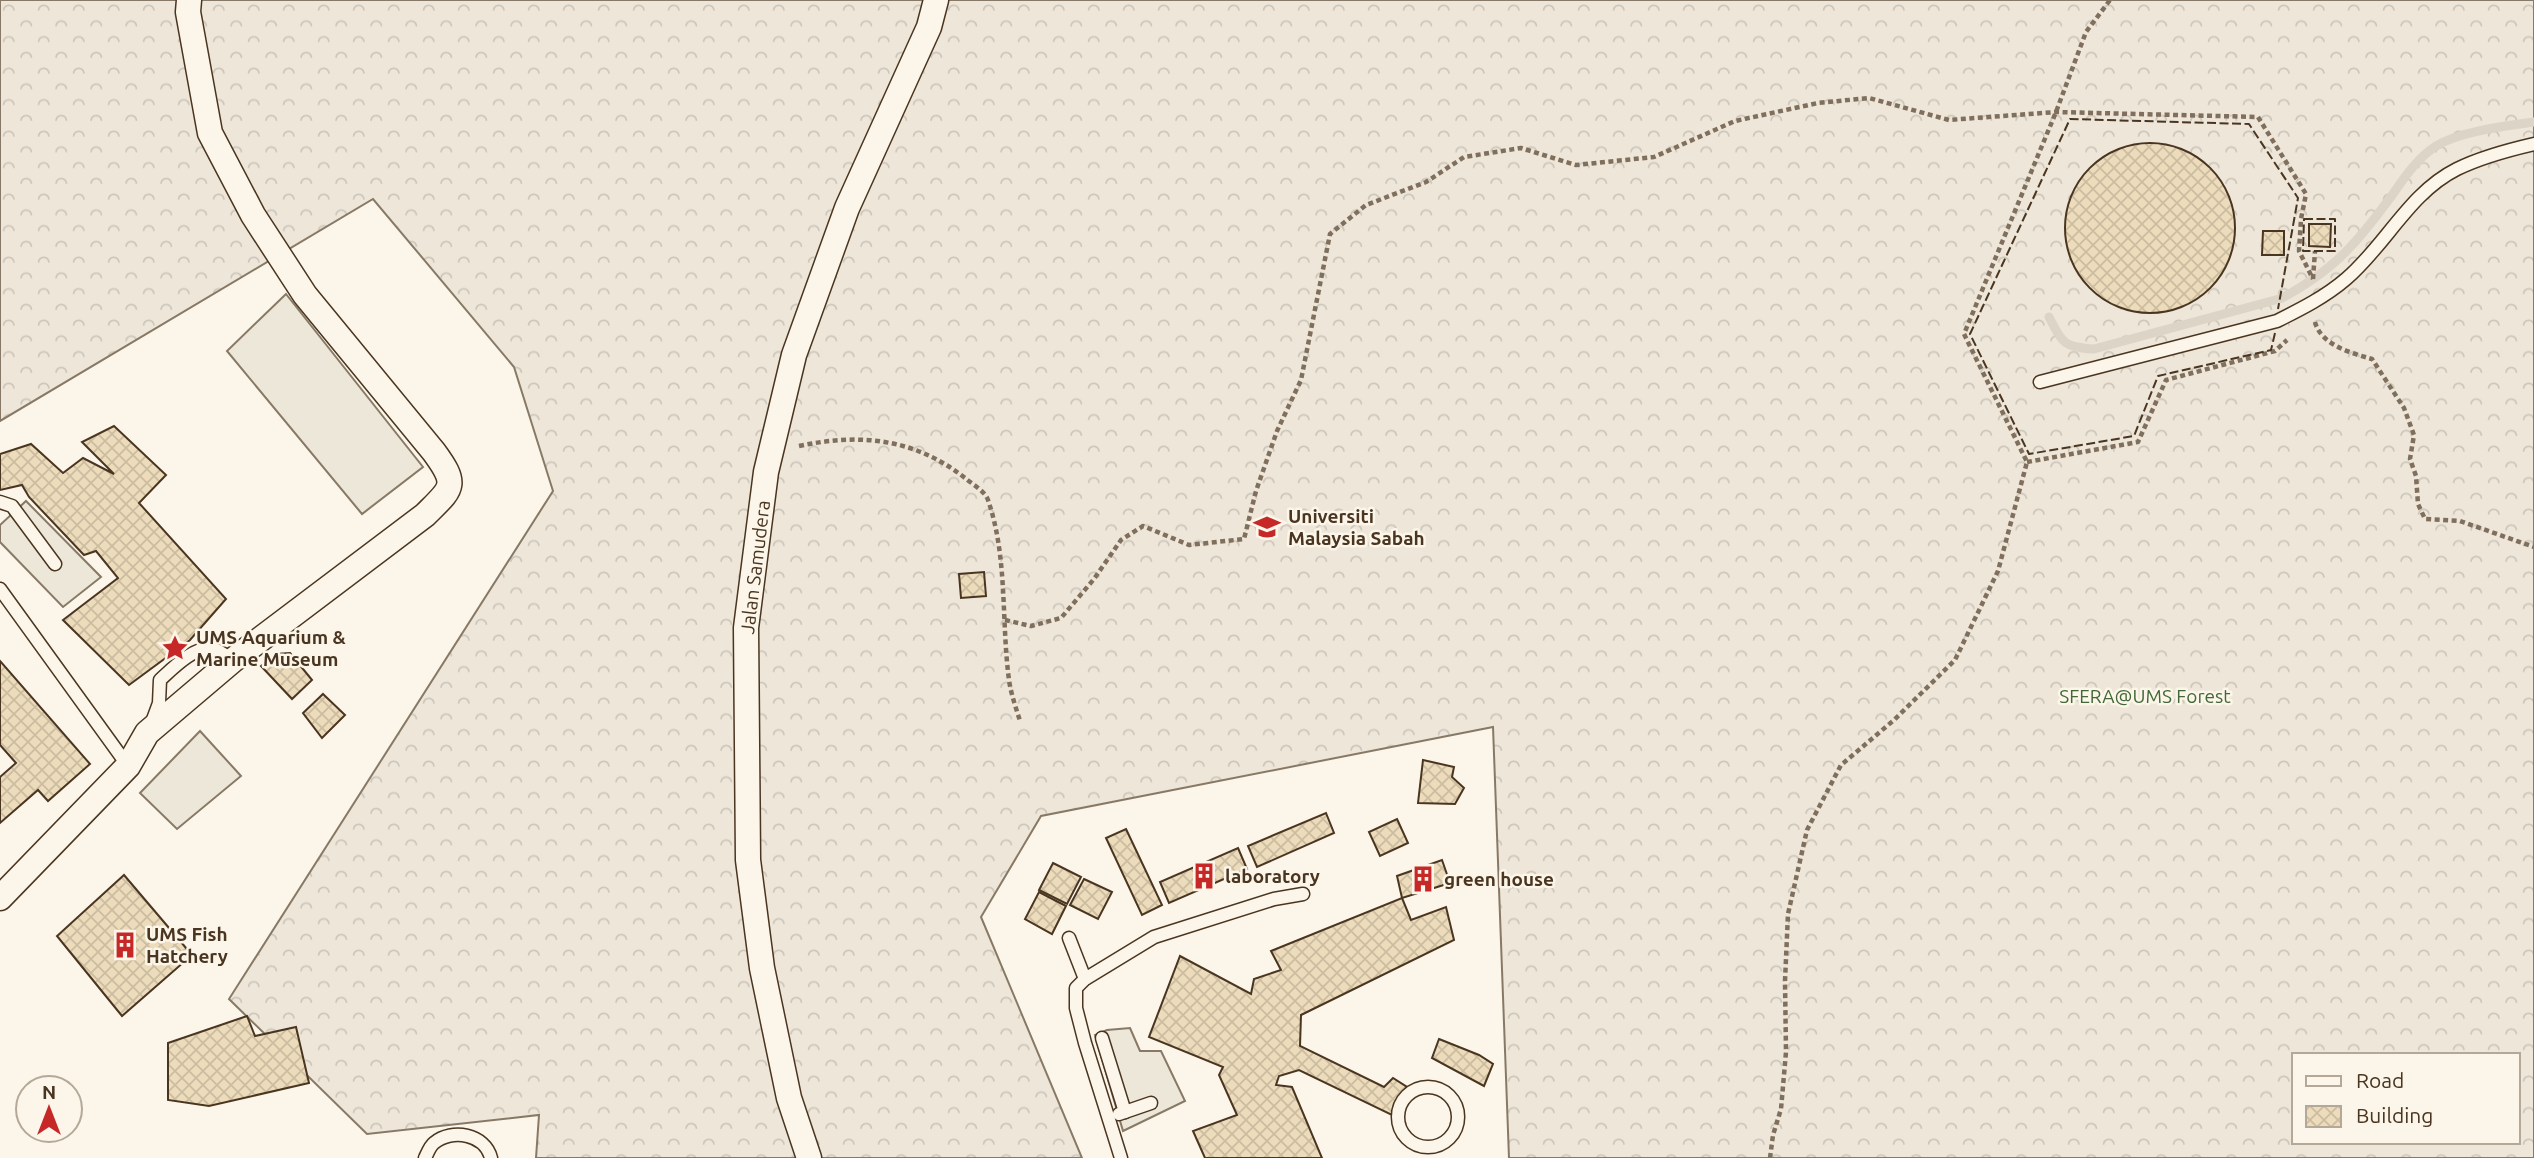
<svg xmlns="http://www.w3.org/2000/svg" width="2534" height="1158" viewBox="0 0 2534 1158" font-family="Ubuntu,sans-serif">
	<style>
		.forest { fill: url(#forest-crowns); stroke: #887966; stroke-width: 2; fill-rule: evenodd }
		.parking { fill: #ede7d9; stroke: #887966; stroke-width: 2 }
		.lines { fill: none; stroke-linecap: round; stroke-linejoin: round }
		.stream { stroke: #dcd4c6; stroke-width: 9 }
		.building { fill: url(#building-cross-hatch); stroke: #4a3520; stroke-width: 2 }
		.lane-casing { stroke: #4a3520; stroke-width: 15 }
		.street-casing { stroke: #4a3520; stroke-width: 27 }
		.path { stroke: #7f6f5c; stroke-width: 4.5; stroke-dasharray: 5 3.5; stroke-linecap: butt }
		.lane { stroke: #fbf6e9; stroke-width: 12 }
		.street { stroke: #fbf6e9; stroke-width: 24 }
		.fence { stroke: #4a3520; stroke-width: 2; stroke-dasharray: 9 3.5; stroke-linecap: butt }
		.labels { text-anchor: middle; stroke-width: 5; stroke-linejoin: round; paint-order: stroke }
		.poi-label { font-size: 19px; font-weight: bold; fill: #4a3520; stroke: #fbf6e9; text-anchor: start }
		.street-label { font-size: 19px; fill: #4a3520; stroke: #fbf6e9 }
		.park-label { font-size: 19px; fill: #436837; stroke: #fbf6e9 }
	</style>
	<defs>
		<pattern id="forest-crowns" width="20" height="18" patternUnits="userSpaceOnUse" patternTransform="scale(1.75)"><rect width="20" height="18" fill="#ede6d9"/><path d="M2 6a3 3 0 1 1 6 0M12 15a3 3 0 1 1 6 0" fill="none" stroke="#cdc6ba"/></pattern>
		<pattern id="building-cross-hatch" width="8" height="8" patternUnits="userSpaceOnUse" patternTransform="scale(1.75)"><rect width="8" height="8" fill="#ecdcbc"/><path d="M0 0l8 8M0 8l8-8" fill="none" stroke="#ccbda1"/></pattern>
	</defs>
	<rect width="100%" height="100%" fill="#fbf6e9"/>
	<path class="forest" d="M0,0H2534V1158H1509L1493,727L1041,816L981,917L1082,1158H536L539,1115L367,1134L229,999L553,491L514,367L373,199L0,421ZM2294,1055H2518V1142H2294Z"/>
	<g class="parking">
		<path d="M286,294L423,467L362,514L227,351Z"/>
		<path d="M26,501L101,577L63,607L0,542V525Z"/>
		<path d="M200,731L241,776L177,829L140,793Z"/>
		<path d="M1130,1028L1140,1051H1161L1185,1101L1123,1131L1095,1035L1107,1030Z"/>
	</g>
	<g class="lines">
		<g class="stream">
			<path d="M2282,298C2330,272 2352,249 2384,206C2401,184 2412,162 2436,146C2460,131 2506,126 2534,122"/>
			<path d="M2049,317C2063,344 2064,347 2094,349L2279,299"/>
		</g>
	</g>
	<g class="building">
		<circle cx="2150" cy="228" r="85"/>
		<path d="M2309,224H2331L2330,247L2309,246Z"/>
		<path d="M2263,231H2284V255H2262Z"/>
		<path d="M114,426L166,475L139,503L226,599L190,640L129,685L63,620L118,578L96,551L84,555L29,497L22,485L0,490V454L31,444L63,473L83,458L114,474L82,442Z"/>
		<path d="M984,572L986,596L961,598L959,574Z"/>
		<path d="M290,653L312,680L292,699L261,666L275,654Z"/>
		<path d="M0,661L90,764L48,801L38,790L0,823V777L16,763L0,745Z"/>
		<path d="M323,694L345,715L322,738L303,713Z"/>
		<path d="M1423,760L1454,767L1452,777L1464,788L1455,804L1418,803Z"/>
		<path d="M1326,813L1334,833L1257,867L1248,846Z"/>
		<path d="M1397,819L1408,843L1380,856L1369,832Z"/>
		<path d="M1126,829L1162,905L1142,915L1106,838Z"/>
		<path d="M1238,848L1247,869L1169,903L1160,882Z"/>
		<path d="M1442,860L1450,883L1402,898L1397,876Z"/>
		<path d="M1053,863L1081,877L1067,904L1039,890Z"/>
		<path d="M124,875L192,955L122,1016L57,936Z"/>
		<path d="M1084,879L1112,892L1098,919L1070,905Z"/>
		<path d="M1039,892L1066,906L1052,934L1025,919Z"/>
		<path d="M1402,898L1411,920L1446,907L1454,940L1301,1015L1300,1046L1384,1087L1393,1078L1407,1087L1394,1116L1299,1070L1279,1076L1276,1085L1292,1087L1322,1158H1205L1193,1131L1237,1115L1219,1075L1223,1067L1149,1037L1180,956L1251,994L1254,979L1281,970L1271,951Z"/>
		<path d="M247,1016L255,1036L296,1027L309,1083L209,1106L168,1100V1043Z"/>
		<path d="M1439,1039L1479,1055L1493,1064L1484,1086L1432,1058Z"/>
	</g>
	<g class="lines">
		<g class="lane-casing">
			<g id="lane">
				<path d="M2040,382L2277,321C2301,309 2325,297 2346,279C2386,245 2409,193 2457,169C2481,157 2508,150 2534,144"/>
				<path d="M0,502L12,506L55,564"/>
				<path d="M0,589L128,766"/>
				<path d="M152,722L159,703L160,680C172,669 195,645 213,649C219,650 227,657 233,660"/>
				<path d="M1069,938L1085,979"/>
				<path d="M1102,1038L1125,1112"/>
				<circle cx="1428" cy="1117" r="30"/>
				<path d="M1119,1114L1151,1103"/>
				<path d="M425,1158C427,1154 430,1146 434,1143C452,1128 485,1134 491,1158"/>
				<path d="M1121,1158L1085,1043L1076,1008V988L1085,979L1154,937L1274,899L1303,894"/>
			</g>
		</g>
		<g class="street-casing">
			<g id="street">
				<path d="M0,898L128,766L147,733L233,660L425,515C452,488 459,486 434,452L305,295L253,215L210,133L188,12L189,0"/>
				<path d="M809,1158L789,1098L762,968L748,860L746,628L766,472L794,355L847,208L929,27L936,0"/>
			</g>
		</g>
		<g class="path">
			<path d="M2313,279L2315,251"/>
			<path d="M2315,322C2321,345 2351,353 2372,359L2404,408L2414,435L2410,459L2416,476L2418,504L2425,519L2460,521L2534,547"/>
			<path d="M799,446C860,433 914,438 965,478C972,484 985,491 988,500C1008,558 1001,620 1009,680C1011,694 1016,708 1020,721"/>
			<path d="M2027,462L2138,442L2166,380L2275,351L2287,340"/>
			<path d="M1005,620L1031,626L1061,618L1094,579L1121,540L1143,526L1189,545L1244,539L1256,491L1277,431L1301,380L1330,234L1366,205L1426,182L1464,157L1521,148L1576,165L1654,157L1735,121L1818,103L1869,98L1949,120L2056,112L2258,117L2306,194L2301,219L2299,251L2313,279"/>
			<path d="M1770,1158L1773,1135L1781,1109L1786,1052L1785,981L1788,914L1807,830L1841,765L1894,720L1955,660L1998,571L2027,462L1964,334L2056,112L2086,32L2110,0"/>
		</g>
		<use href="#lane" class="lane"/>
		<use href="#street" class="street"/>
		<g class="fence">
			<path d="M2304,219H2335V251H2303Z"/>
			<path d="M2275,333L2271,350L2158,376L2134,436L2029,454L1970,334L2070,119L2249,124L2298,198L2278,309"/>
		</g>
	</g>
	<defs>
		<g id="university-bare" transform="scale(2.1)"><path d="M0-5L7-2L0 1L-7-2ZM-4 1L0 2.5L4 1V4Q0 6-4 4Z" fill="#c62828" stroke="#fbf6e9" stroke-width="2.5" paint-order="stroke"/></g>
		<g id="sight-bare" transform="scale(2.1)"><path d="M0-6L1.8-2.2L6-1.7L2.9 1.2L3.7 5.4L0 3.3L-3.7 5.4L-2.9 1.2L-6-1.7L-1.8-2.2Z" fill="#c62828" stroke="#fbf6e9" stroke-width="2.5" paint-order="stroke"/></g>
		<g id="building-bare" transform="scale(2.1)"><path d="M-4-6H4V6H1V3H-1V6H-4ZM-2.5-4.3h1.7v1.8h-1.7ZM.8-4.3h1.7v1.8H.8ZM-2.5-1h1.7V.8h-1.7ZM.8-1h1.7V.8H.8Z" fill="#c62828" stroke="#fbf6e9" stroke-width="2.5" paint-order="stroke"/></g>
	</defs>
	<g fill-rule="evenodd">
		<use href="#university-bare" x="1267" y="527"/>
		<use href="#sight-bare" x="175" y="648"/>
		<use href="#building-bare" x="1204" y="876"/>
		<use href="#building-bare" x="1423" y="879"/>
		<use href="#building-bare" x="125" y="945"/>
	</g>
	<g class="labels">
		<g class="poi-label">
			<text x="1288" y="523">Universiti<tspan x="1288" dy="22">Malaysia Sabah</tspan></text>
			<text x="196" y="644">UMS Aquarium &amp;<tspan x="196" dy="22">Marine Museum</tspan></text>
			<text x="1225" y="883">laboratory</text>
			<text x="1444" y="886">green house</text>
			<text x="146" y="941">UMS Fish<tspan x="146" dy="22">Hatchery</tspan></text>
		</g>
		<g class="street-label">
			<text transform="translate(755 567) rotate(-83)" y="7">Jalan Samudera</text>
		</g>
		<g class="park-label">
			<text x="2145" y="703">SFERA@UMS Forest</text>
		</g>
	</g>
	<rect x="2292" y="1053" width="228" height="91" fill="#fbf6e9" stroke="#b4a999" stroke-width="2"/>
	<rect x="2306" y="1076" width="35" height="10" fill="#fbf6e9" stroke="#b4a999" stroke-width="2"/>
	<text x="2356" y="1088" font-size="21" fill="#4a3520">Road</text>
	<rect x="2306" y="1106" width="35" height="21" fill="url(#building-cross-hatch)" stroke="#b4a999" stroke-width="2"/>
	<text x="2356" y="1123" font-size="21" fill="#4a3520">Building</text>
	<g transform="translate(49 1109)"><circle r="33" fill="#fbf6e9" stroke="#b4a999" stroke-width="2"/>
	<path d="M0-5L12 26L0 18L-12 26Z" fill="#c62828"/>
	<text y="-10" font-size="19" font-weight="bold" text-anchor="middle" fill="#4a3520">N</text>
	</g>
</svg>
